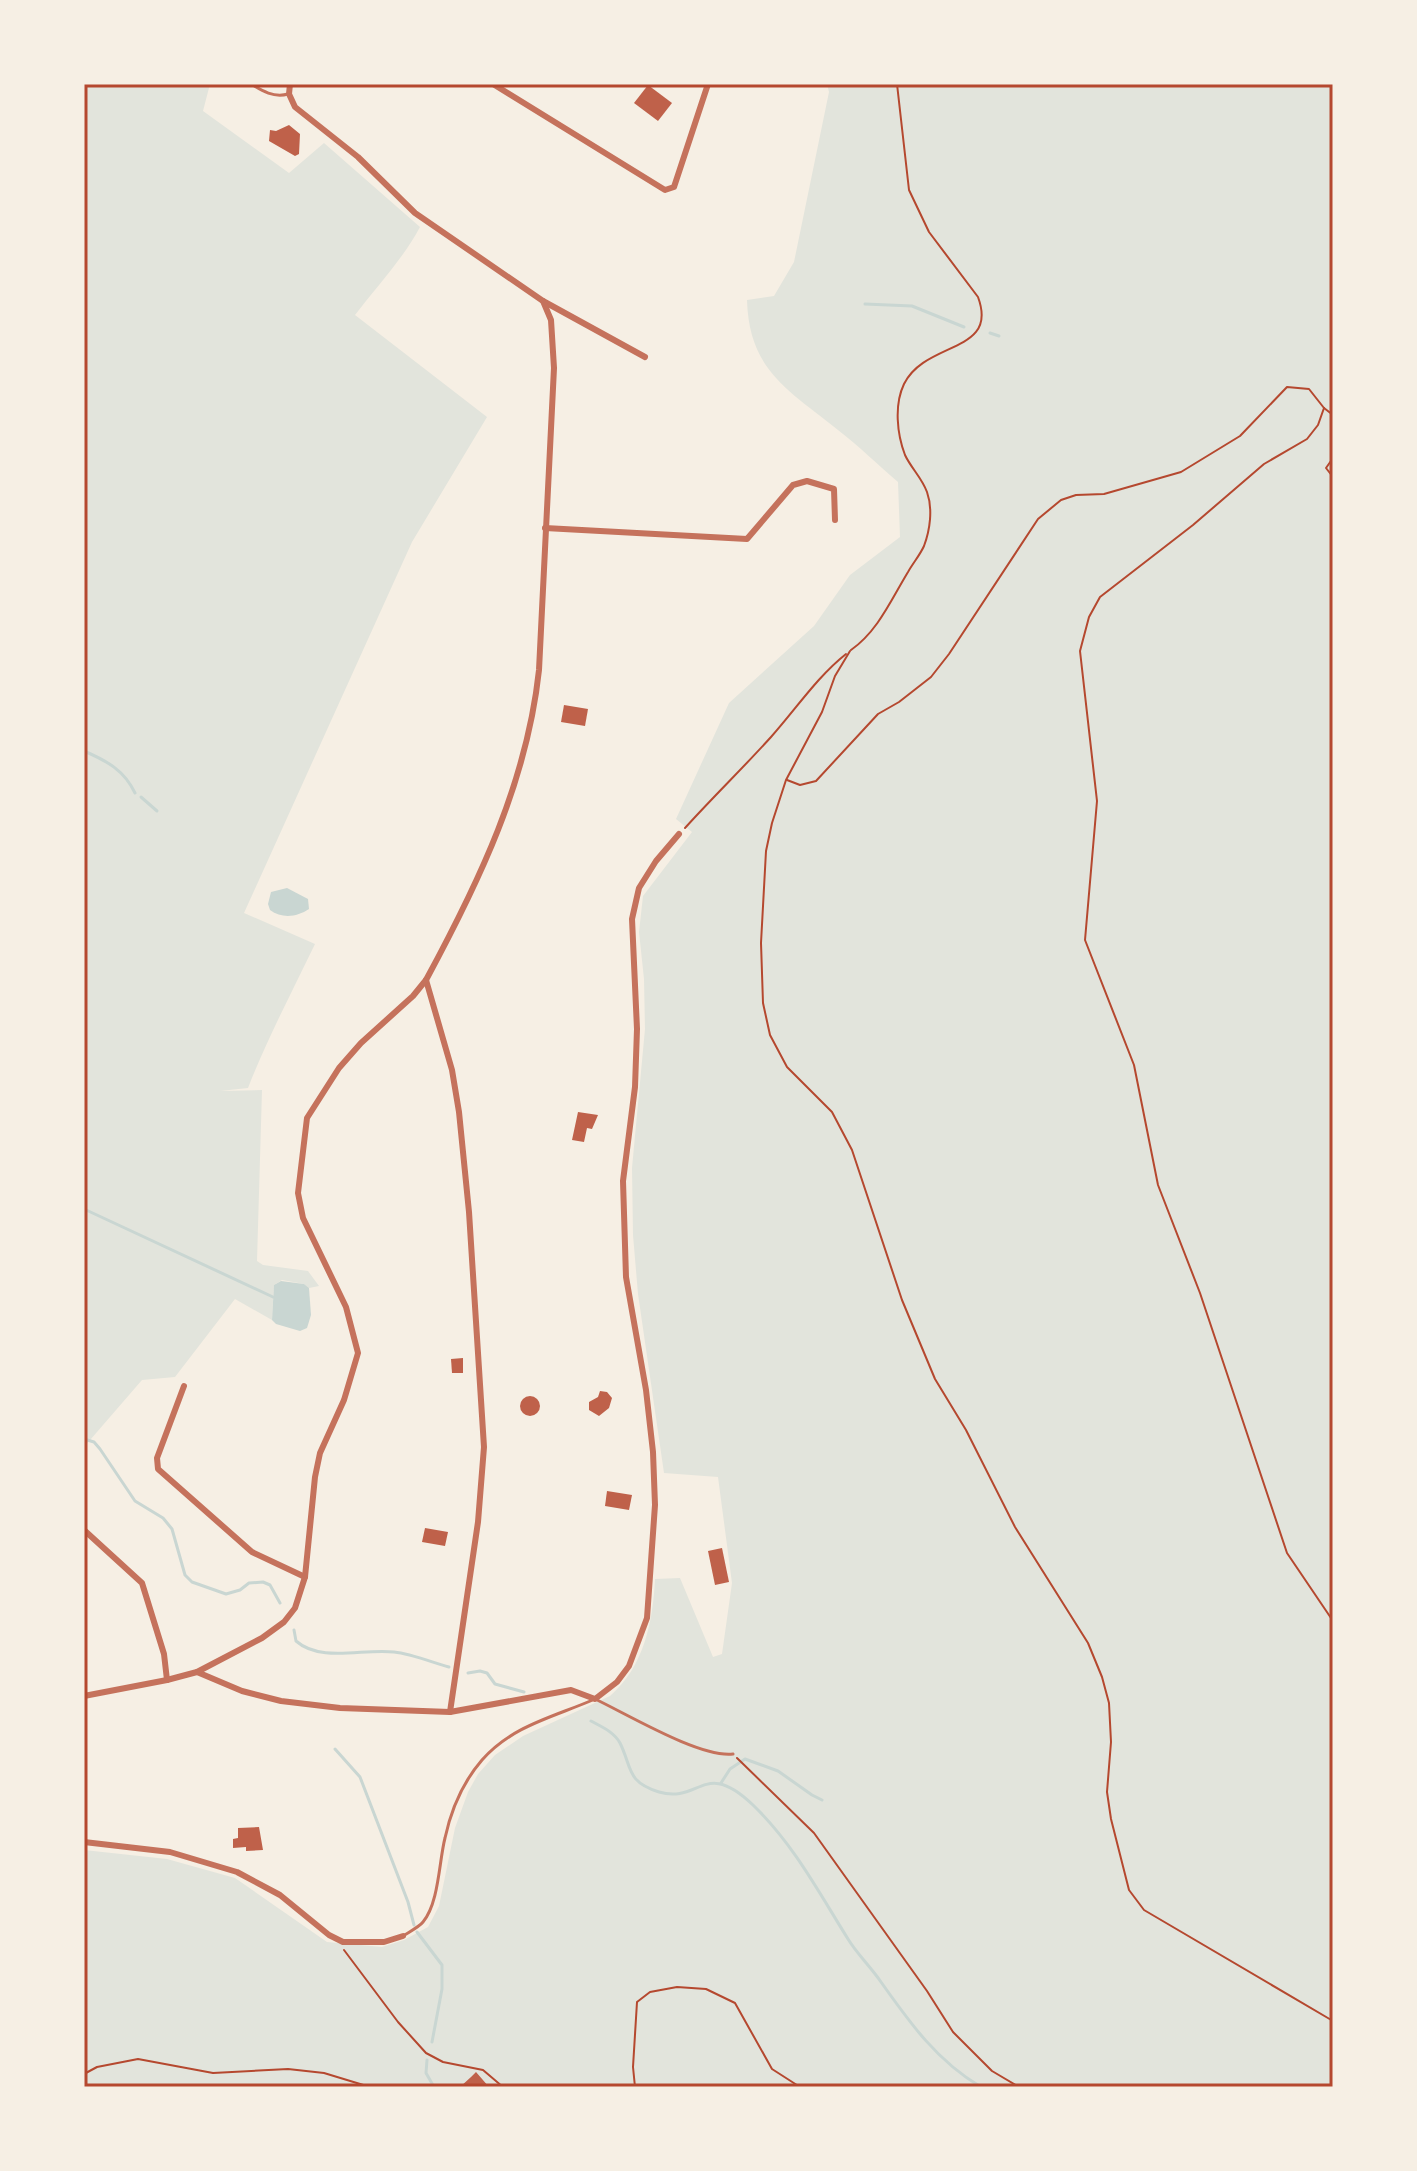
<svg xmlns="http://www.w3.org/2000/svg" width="1417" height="2171" viewBox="0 0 1417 2171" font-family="'Noto Sans',sans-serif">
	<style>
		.green { fill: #e2e4dc }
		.water { fill: #c9d6d2 }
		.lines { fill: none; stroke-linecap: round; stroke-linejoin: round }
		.stream { stroke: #c9d6d2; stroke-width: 3 }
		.building { fill: #bf614a }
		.path { stroke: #b5482f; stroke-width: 2 }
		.service { stroke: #c5725c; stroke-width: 3 }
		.minor { stroke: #c5725c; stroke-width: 6 }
		.neatline { fill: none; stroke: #b5482f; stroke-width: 3 }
	</style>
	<rect width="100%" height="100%" fill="#f6efe4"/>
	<g class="green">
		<path d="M84,84H210L203,111L289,173L324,143L420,227C403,259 377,286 355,315L487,417L412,542L244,913L315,944C292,992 267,1039 248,1088L220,1091L262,1090L257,1261L263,1265L308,1271L319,1286L309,1288L304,1284L282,1280L274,1285L272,1320L235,1299L175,1377L142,1380L84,1447Z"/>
		<path d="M827,84H1333V2087H84V1850L167,1859L235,1878L327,1942L382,1947L404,1940L428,1927L439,1906L455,1828L468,1792L478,1774L495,1755L523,1736L610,1696C644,1667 653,1621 655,1579L680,1578L713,1657L722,1654L732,1583L718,1477L664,1473L638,1294L633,1235L632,1168L645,1029L644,979L639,932L643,896L692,832L676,819L729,703L814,626L850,575L900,537L898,482C878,465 859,446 838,430C789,390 749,371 747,300L774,296L794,262L829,92Z"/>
	</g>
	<g class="water">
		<path d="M287,888L308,899L309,909C297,917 282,919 270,910L268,904L271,892Z"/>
		<path d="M281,1281L304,1284L309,1288L311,1315L307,1328L300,1331L276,1324L272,1320L274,1285Z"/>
	</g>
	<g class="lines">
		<g class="stream">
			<path d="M865,304L912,306L964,327"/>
			<path d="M990,333L999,336"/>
			<path d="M84,751C107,761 124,770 135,793"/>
			<path d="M141,797L157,811"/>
			<path d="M84,1209L273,1297"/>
			<path d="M84,1439L94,1442L100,1449L135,1501L163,1518L172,1529L185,1575L192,1582L226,1594L240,1590L249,1583L263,1582L270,1585L280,1603"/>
			<path d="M294,1630L296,1641C321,1663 364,1648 394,1652C412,1654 431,1662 449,1667"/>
			<path d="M468,1673L480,1671L487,1673L495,1684L524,1692"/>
			<path d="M591,1721C602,1727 614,1732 620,1743C632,1767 626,1782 659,1792C700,1804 704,1758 753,1805C794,1845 818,1891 848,1939C857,1954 871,1967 881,1982C910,2023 937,2061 981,2087"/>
			<path d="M335,1749L360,1777L408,1902L414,1925"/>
			<path d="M721,1783L730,1769L745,1759L778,1771L812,1795L822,1800"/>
			<path d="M417,1932L442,1965V1989L432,2042"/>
			<path d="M427,2060L426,2073L434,2087"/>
		</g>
	</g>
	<g class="building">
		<path d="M648,85L672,103L658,121L634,103Z"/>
		<path d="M289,125L300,134L299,154L295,156L269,141L270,130L276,131Z"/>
		<path d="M564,705L588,709L585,726L561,722Z"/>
		<path d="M578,1112L598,1115L592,1129L587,1128L584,1142L572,1140Z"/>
		<path d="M463,1358V1373H452L451,1359Z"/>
		<path d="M600,1391L607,1392L612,1398L609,1408L599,1416L589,1410V1402L598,1397Z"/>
		<circle cx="530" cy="1406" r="10"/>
		<path d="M607,1491L632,1495L629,1510L605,1506Z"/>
		<path d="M425,1528L448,1532L445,1546L422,1542Z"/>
		<path d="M722,1548L729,1582L715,1585L708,1551Z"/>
		<path d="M259,1827L263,1850L246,1851V1847L233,1848V1839L238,1838V1828Z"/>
		<path d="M476,2072L489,2087H460L471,2077Z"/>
	</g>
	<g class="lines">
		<g class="path">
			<path d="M1324,408L1318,425L1307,439L1264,464L1193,525L1100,597L1089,617L1080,651L1097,801L1085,940L1134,1065L1158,1185L1200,1293L1287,1553L1333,1621"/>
			<path d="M1333,458L1326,468L1333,477"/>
			<path d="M851,650C878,631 891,600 908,572C913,563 920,555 924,546C930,530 933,509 927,492C922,478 911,468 905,455C897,434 894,405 904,384C926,340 999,354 978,297L929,232L909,190L897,84"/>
			<path d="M850,651L835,676L822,712L786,780L772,823L766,851L761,943L763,1003L770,1035L787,1067L832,1112L852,1150L902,1300L935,1379L966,1430L1015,1527L1088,1643L1102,1677L1109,1703L1111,1742L1107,1792L1111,1819L1129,1890L1144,1910L1333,2021"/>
			<path d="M787,780L800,785L816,781L878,714L899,702L931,677L949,654L1038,519L1061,500L1076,495L1104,494L1181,472L1240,436L1287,387L1309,389L1324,408L1333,415"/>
			<path d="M685,828C713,797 743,768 771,737C796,709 817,677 846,654"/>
			<path d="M737,1758L814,1833L927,1991L953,2032L992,2071L1019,2087"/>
			<path d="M344,1950L398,2022L426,2053L443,2062L483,2070L503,2087"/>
			<path d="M84,2074L97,2067L138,2059L213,2073L288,2069L324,2073L370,2087"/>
			<path d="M635,2087L633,2067L637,2002L650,1992L677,1987L706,1989L735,2003L772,2069L800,2087"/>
		</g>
		<g class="service">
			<path d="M251,84C262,91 274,98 288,94"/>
			<path d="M403,1936C409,1932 419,1927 423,1922C439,1903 439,1861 445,1838C451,1810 463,1782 482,1760C513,1725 554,1717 595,1699C627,1714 700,1758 733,1754"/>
		</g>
		<g class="minor">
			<path d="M493,84L665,190L674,187L708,84"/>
			<path d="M543,301L645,357"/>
			<path d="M545,528L747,539L793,485L807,481L834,489L835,520"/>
			<path d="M426,980L452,1070L459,1112L469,1212L484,1447L478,1522L450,1712"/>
			<path d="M184,1386L157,1458L158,1469L252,1552L305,1577"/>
			<path d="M84,1530L142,1583L164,1654L167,1680"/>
			<path d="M197,1672L242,1691L281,1701L340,1708L450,1712L571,1690L595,1699L617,1682L629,1666L647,1618L655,1505L653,1452L646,1390L626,1277L623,1181L635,1087L637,1029L632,919L639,888L656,861L679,834"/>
			<path d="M84,1696L167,1680L197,1672L262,1638L284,1622L295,1608L305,1577L315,1477L320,1453L344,1400L358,1353L346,1307L303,1218L298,1193L307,1118L339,1068L361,1043L413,996L426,980C479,882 527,782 539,670L554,368L551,320L543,301L415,213L358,157L295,107L289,94L290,84"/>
			<path d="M84,1842L170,1852L237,1872L280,1895L329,1935L343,1942H384L403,1936"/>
		</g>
	</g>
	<rect width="1417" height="2171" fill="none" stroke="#f6efe4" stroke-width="172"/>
	<rect x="86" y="86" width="1245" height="1999" class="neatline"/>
</svg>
